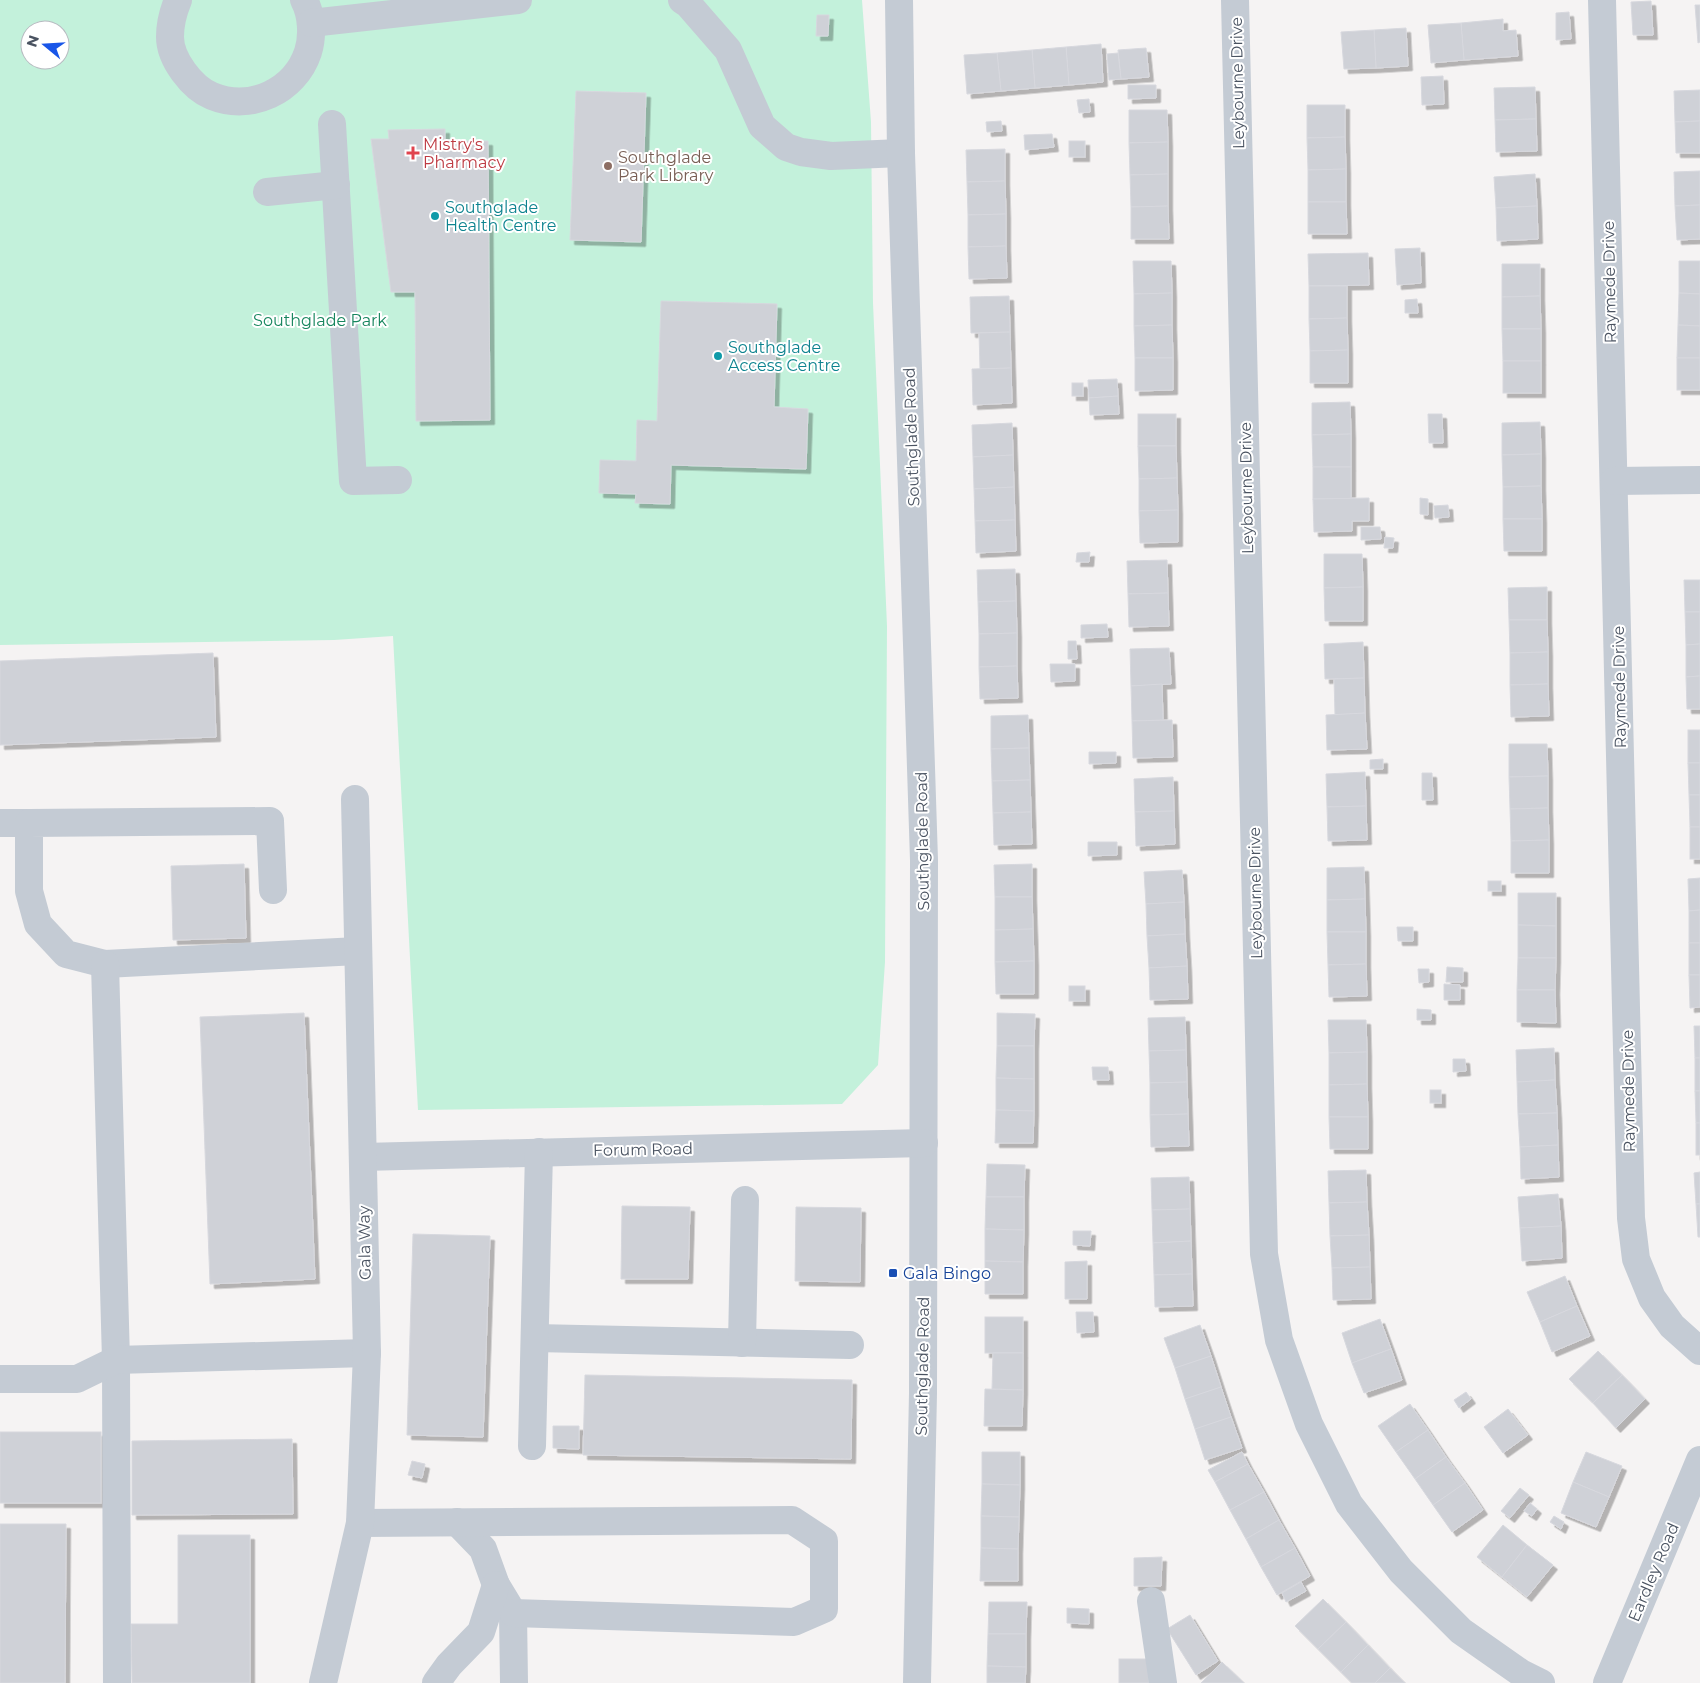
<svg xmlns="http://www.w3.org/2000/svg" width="1700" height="1683" viewBox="0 0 1700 1683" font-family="Montserrat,sans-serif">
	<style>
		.green { fill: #c3f1db; fill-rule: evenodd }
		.building { fill: #cfd1d7; stroke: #d7d8de; filter: url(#shadow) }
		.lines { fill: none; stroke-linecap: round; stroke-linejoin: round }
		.minor { stroke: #c4cbd4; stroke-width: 28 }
		.health-dot { fill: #e0444e; stroke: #fff; stroke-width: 2 }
		.education-dot { fill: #8d6e63; stroke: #fff; stroke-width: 2 }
		.culture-dot { fill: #0f9aa8; stroke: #fff; stroke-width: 2 }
		.transit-dot { fill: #1a4fb4; stroke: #fff; stroke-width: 2 }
		.labels { text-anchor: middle; stroke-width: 4; stroke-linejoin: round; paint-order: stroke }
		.street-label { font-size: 16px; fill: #4a5361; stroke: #fff }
		.health-label { font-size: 16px; fill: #be3a42; stroke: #fff; text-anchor: start }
		.education-label { font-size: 16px; fill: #785e54; stroke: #fff; text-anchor: start }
		.culture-label { font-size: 16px; fill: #0d838f; stroke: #fff; text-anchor: start }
		.park-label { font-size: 16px; fill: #17865e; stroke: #fff }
		.transit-label { font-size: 16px; fill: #164399; stroke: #fff; text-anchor: start }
	</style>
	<defs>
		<filter id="shadow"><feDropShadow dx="4.5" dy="4.5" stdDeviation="0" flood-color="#0004"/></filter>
	</defs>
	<rect width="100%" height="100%" fill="#f5f3f3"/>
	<path class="green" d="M0,0H862L871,122L873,303L887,626L885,962L878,1065L842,1104L418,1110L393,636L334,640L0,645ZM30,30H60V60H30Z"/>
	<g class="building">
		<path d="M1651,1L1653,35H1633L1631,2Z"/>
		<path d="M1695,5H1700V42L1698,43Z"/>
		<path d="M1569,12L1571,39L1556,40V13Z"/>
		<path d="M817,15H829L828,36H816Z"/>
		<path d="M1503,19V31L1516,30L1518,56L1464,60L1461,23Z"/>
		<path d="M1461,23L1464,60L1431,63L1428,25Z"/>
		<path d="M1406,28L1408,66L1376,68L1374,30Z"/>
		<path d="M1374,30L1376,68L1344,69L1341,32Z"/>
		<path d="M1101,44L1103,82L1069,85L1066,47Z"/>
		<path d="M1066,47L1069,85L1035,88L1032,50Z"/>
		<path d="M1146,48L1149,77L1121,79L1118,50Z"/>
		<path d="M1032,50L1035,88L1001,91L997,53Z"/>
		<path d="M997,53L1001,91L967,94L964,55Z"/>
		<path d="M1118,53L1121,79L1109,80L1107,54Z"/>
		<path d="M1443,76L1444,104L1422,105L1421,77Z"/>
		<path d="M1128,85H1156V98L1128,99Z"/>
		<path d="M1535,87L1536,119L1495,120L1494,88Z"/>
		<path d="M1700,90V121L1675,122L1674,91Z"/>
		<path d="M576,91L646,93L641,242L570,240Z"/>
		<path d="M1089,99L1090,112L1079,113L1077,100Z"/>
		<path d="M1307,105H1345V137L1307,138Z"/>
		<path d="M1129,110H1167L1168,142L1129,143Z"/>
		<path d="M1536,119L1537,151L1496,152L1495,120Z"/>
		<path d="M1001,121L1002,131L987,132L986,122Z"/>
		<path d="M1700,121V153H1676L1675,122Z"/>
		<path d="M445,129V141H488L490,420L416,421L415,292H391L371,139H389L388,130Z"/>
		<path d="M1052,134L1054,147L1025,150L1024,135Z"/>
		<path d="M1345,137L1346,169L1308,170L1307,138Z"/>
		<rect x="1069" y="141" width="16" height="16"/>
		<path d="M1168,142V174L1130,175L1129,143Z"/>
		<path d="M1005,149V181L967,182L966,150Z"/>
		<path d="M1346,169V202H1308V170Z"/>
		<path d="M1700,171V205L1675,206L1674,172Z"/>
		<path d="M1168,174V206L1131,207L1130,175Z"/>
		<path d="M1535,174L1537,206L1496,208L1494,177Z"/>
		<path d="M1005,181L1006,214L968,215L967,182Z"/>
		<path d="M1308,202H1346L1347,234H1308Z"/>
		<path d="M1700,205V239L1677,240L1675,206Z"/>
		<path d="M1168,206L1169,239H1131V207Z"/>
		<path d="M1537,206L1538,239L1497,241L1496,208Z"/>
		<path d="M1006,214V246L968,247V215Z"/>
		<path d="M1006,246L1007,278L969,279L968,247Z"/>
		<path d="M1420,248L1421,283L1397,285L1395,249Z"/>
		<path d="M1368,253L1369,285L1309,286L1308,254Z"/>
		<path d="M1133,261H1171L1172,293L1134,294Z"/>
		<path d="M1679,261H1700V294L1679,293Z"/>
		<path d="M1502,264H1540V296L1502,297Z"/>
		<path d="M1309,286H1347V318L1309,319Z"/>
		<path d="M1172,293V325L1134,326V294Z"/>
		<path d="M1679,293L1700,294V326L1678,325Z"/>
		<path d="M1009,296L1010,332L971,333L970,297Z"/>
		<path d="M1540,296L1541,329H1502V297Z"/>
		<path d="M1417,299L1418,313H1405V300Z"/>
		<path d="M661,301L777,304L774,407L808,409L806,469L671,465L670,504L635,503L636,494L599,493L600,460L636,461L637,420L657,421Z"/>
		<path d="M1347,318L1348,350L1310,351L1309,319Z"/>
		<path d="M1172,325L1173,358H1135L1134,326Z"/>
		<path d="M1678,325L1700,326V358H1677Z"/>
		<path d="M1502,329H1541V361H1503Z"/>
		<path d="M1010,332L1011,368L980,369L979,333Z"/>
		<path d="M1348,350V383H1310V351Z"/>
		<path d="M1135,358H1173V390L1135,391Z"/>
		<rect x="1677" y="358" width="23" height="32"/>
		<rect x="1503" y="361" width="38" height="32"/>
		<path d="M1011,368L1012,403L973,405L972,369Z"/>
		<path d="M1117,379L1118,396L1089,398L1088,380Z"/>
		<rect x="1072" y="383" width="11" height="13"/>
		<path d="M1118,396L1119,414L1090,415L1089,398Z"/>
		<path d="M1350,402L1351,434L1312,435V403Z"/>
		<rect x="1138" y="414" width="38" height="32"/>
		<path d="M1428,414H1442L1443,443H1429Z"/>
		<path d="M1540,422L1541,454L1502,455V423Z"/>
		<path d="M1012,423L1013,455L973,457L972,425Z"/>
		<path d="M1351,434V467H1313L1312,435Z"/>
		<path d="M1138,446H1176L1177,478L1139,479Z"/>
		<path d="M1541,454V486L1503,487L1502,455Z"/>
		<path d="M1013,455L1014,487L974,489L973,457Z"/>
		<rect x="1313" y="467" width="38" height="32"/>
		<path d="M1177,478L1178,510L1139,511V479Z"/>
		<path d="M1541,486L1542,519H1503V487Z"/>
		<path d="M1014,487L1015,520L975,521L974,489Z"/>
		<path d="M1369,498V521H1352V531L1314,532L1313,499Z"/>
		<path d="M1420,498L1428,499V515L1420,514Z"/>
		<path d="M1448,505L1449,517L1435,518L1434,506Z"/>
		<path d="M1178,510V542L1140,543L1139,511Z"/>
		<path d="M1503,519H1542V551H1504Z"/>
		<path d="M1015,520L1016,551L976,553L975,521Z"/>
		<path d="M1361,527H1380L1381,539L1361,540Z"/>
		<path d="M1385,537L1394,538L1393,548H1384Z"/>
		<path d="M1090,552L1089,562H1076L1077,553Z"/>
		<path d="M1324,554H1362L1363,587L1324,588Z"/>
		<path d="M1167,560L1168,593L1128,594L1127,561Z"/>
		<path d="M1015,569L1016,601L978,602L977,570Z"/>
		<path d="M1684,580H1700V612H1685Z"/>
		<path d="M1363,587V621H1325L1324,588Z"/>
		<path d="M1547,587V620H1509L1508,588Z"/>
		<path d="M1168,593L1169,626L1129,627L1128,594Z"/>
		<path d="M1016,601L1017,633L979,634L978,602Z"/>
		<path d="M1685,612H1700V644L1686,645Z"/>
		<path d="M1509,620H1547L1548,652L1510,653Z"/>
		<path d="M1107,624L1108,637L1081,638V625Z"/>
		<path d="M1017,633V666L979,667V634Z"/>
		<path d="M1068,641H1076L1077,659H1068Z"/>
		<path d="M1363,642L1364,678L1325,679L1324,644Z"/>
		<path d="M1700,644V676L1686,677V645Z"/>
		<path d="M1169,648L1171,684L1131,686L1130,649Z"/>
		<path d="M1548,652V684L1510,685V653Z"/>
		<path d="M213,653L216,737L0,745V661Z"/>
		<path d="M1050,664H1075V681L1051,682Z"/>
		<path d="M1017,666L1018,698L980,699L979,667Z"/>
		<path d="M1700,676V709H1687L1686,677Z"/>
		<path d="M1364,678L1365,713L1335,715L1334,679Z"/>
		<path d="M1162,684L1163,720L1132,721L1131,686Z"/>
		<path d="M1548,684L1549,716L1511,717L1510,685Z"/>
		<path d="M1365,713L1367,749L1327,750L1326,715Z"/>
		<path d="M1028,715L1029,748L991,749V716Z"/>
		<path d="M1172,720L1173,757L1133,758L1132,721Z"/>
		<rect x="1688" y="730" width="12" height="33"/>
		<path d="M1509,744H1547L1548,776L1509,777Z"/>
		<path d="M1029,748L1030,780L992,781L991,749Z"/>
		<path d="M1089,752H1116V763L1089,764Z"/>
		<path d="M1383,759V769H1370V760Z"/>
		<path d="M1688,763H1700V795H1689Z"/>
		<path d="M1365,772L1366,806L1327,807L1326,774Z"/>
		<path d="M1422,773H1432L1433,800H1422Z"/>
		<path d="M1548,776V808L1510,809L1509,777Z"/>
		<path d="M1173,777L1174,811L1135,812L1134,779Z"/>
		<path d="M1030,780L1031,812L993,813L992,781Z"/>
		<path d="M1689,795H1700V827H1690Z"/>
		<path d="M1366,806L1367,840L1328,841L1327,807Z"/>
		<path d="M1548,808L1549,840L1511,841L1510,809Z"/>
		<path d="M1174,811L1175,844L1136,846L1135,812Z"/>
		<path d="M1031,812L1032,844L994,845L993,813Z"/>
		<rect x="1690" y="827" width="10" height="32"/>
		<path d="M1549,840V873H1511V841Z"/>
		<path d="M1088,842H1117V855L1088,856Z"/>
		<path d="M244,864L246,938L173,940L171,866Z"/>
		<path d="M1032,864V897H995L994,865Z"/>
		<path d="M1364,867L1365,899L1327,900V868Z"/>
		<path d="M1182,870L1184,902L1146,904L1144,872Z"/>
		<path d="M1700,878V910L1689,911L1688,879Z"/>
		<rect x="1488" y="881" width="13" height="10"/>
		<path d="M1518,893H1556V926L1518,925Z"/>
		<path d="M995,897H1032L1033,929L995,930Z"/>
		<path d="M1365,899L1366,932H1327V900Z"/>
		<path d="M1184,902L1185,934L1147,936L1146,904Z"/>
		<path d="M1700,910V943H1689V911Z"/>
		<path d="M1518,925L1556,926V958H1518Z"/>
		<path d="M1397,927H1413V941H1398Z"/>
		<path d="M1033,929L1034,961L995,962V930Z"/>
		<path d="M1327,932H1366V964L1328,965Z"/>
		<path d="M1185,934L1187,966L1149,968L1147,936Z"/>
		<rect x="1689" y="943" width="11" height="32"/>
		<path d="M1518,958H1556L1555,990H1517Z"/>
		<path d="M1034,961V994H996L995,962Z"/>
		<path d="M1366,964L1367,996L1329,997L1328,965Z"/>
		<path d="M1187,966L1188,999L1150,1000L1149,968Z"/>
		<path d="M1447,967L1463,968V982H1446Z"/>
		<path d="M1418,969H1429V982L1419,983Z"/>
		<path d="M1689,975H1700V1007L1690,1008Z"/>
		<path d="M1444,984L1460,985V1000H1444Z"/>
		<rect x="1069" y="986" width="16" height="15"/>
		<path d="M1517,990H1555L1556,1023L1517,1022Z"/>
		<path d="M1417,1009L1431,1010V1020H1417Z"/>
		<path d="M304,1013L315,1279L210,1284L200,1017Z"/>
		<path d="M997,1013L1035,1014L1034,1046H997Z"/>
		<path d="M1185,1017L1186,1050L1149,1051L1148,1018Z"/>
		<path d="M1328,1020H1366L1367,1052L1329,1053Z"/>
		<path d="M1694,1026H1700V1058H1695Z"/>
		<path d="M997,1046H1034V1079L996,1078Z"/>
		<path d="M1554,1048L1555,1080L1517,1082L1516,1050Z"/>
		<path d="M1186,1050L1187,1082L1150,1083L1149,1051Z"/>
		<path d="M1367,1052V1084L1329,1085V1053Z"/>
		<rect x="1695" y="1058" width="5" height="33"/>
		<path d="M1453,1059H1465L1466,1071L1453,1072Z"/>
		<path d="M1092,1067H1108L1109,1080H1093Z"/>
		<path d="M996,1078L1034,1079V1111L996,1110Z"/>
		<path d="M1555,1080L1557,1113L1518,1114L1517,1082Z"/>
		<path d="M1187,1082L1188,1114L1150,1115V1083Z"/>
		<path d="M1367,1084L1368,1117H1329V1085Z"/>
		<rect x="1430" y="1090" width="11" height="13"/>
		<path d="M1695,1091H1700V1123H1696Z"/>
		<path d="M996,1110L1034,1111L1033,1143H995Z"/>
		<path d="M1557,1113L1558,1145L1520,1147L1518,1114Z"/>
		<path d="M1188,1114L1189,1146L1151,1147L1150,1115Z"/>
		<path d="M1329,1117H1368V1149H1330Z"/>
		<rect x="1696" y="1123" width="4" height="32"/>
		<path d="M1558,1145L1559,1177L1521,1179L1520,1147Z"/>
		<path d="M987,1164L1025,1165L1024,1197H986Z"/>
		<path d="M1366,1170L1367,1202L1329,1203L1328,1171Z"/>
		<path d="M1700,1172V1204H1696L1694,1173Z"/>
		<path d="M1189,1177L1190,1209L1152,1210L1151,1178Z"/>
		<path d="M1558,1194L1561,1226L1520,1228L1518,1197Z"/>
		<path d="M986,1197H1024V1230L985,1229Z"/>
		<path d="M1367,1202L1369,1235L1330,1236L1329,1203Z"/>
		<path d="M1696,1204H1700V1237H1698Z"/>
		<path d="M622,1206L690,1207L688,1279H621Z"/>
		<path d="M796,1207L861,1208L860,1282L795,1281Z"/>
		<path d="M1190,1209L1191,1241L1153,1243L1152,1210Z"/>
		<path d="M1561,1226L1562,1258L1522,1261L1520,1228Z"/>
		<path d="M985,1229L1024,1230L1023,1262L985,1261Z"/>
		<path d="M1073,1231H1091L1090,1246L1073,1245Z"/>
		<path d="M413,1234L490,1236L483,1437L407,1435Z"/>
		<path d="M1369,1235L1370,1267L1332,1268L1330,1236Z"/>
		<path d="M1191,1241L1192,1274L1154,1275L1153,1243Z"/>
		<path d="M985,1261L1023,1262V1294H985Z"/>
		<path d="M1087,1261V1299H1065V1262Z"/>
		<path d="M1370,1267L1371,1299L1333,1300L1332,1268Z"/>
		<path d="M1192,1274L1193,1306L1155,1307L1154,1275Z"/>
		<path d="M1565,1276L1577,1306L1540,1322L1527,1292Z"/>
		<path d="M1577,1306L1590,1336L1552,1352L1540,1322Z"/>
		<path d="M1076,1312H1093L1094,1332L1077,1333Z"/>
		<rect x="985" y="1317" width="38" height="36"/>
		<path d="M1380,1319L1391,1349L1352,1363L1342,1333Z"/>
		<path d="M1200,1325L1211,1356L1175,1368L1164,1338Z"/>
		<path d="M1391,1349L1402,1380L1364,1393L1352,1363Z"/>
		<path d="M1598,1351L1622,1375L1593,1403L1569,1379Z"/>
		<path d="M993,1353H1023V1390L992,1389Z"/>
		<path d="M1211,1356L1221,1387L1185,1399L1175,1368Z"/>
		<path d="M585,1375L852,1380L851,1459L583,1455Z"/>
		<path d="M1622,1375L1645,1399L1616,1428L1593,1403Z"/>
		<path d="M1221,1387L1231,1417L1195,1429L1185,1399Z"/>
		<path d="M985,1389L1023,1390L1022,1426H984Z"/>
		<path d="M1466,1392L1471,1399L1459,1408L1454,1400Z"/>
		<path d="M1410,1404L1428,1430L1396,1452L1378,1426Z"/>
		<path d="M1508,1409L1528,1435L1503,1453L1484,1427Z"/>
		<path d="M1231,1417L1242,1448L1205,1460L1195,1429Z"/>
		<path d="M553,1426H579V1449L553,1448Z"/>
		<path d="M1428,1430L1446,1457L1415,1479L1396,1452Z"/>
		<rect x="0" y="1432" width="101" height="71"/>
		<path d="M292,1439L293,1514L132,1515V1441Z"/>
		<path d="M982,1452H1020V1485L982,1484Z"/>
		<path d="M1242,1452L1248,1464L1215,1482L1208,1470Z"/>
		<path d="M1586,1452L1622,1466L1609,1497L1573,1482Z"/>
		<path d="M1446,1457L1465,1483L1433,1505L1415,1479Z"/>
		<path d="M412,1461L425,1464L422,1478L408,1475Z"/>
		<path d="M1248,1464L1264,1492L1230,1510L1215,1482Z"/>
		<path d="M1573,1482L1609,1497L1596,1527L1561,1513Z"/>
		<path d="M1465,1483L1483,1510L1452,1532L1433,1505Z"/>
		<path d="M982,1484L1020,1485L1019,1517L981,1516Z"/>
		<path d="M1520,1488L1529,1495L1510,1518L1501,1511Z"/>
		<path d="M1264,1492L1279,1520L1246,1539L1230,1510Z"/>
		<path d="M1530,1503L1537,1509L1532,1516L1524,1511Z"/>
		<path d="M981,1516L1019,1517L1018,1549L981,1548Z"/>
		<path d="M1554,1516L1564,1522L1561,1529L1550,1522Z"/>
		<path d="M1279,1520L1295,1548L1261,1567L1246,1539Z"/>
		<path d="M0,1524H66L65,1683H0Z"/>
		<path d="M1503,1525L1527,1545L1502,1577L1477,1557Z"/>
		<path d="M178,1535H250V1683H132L131,1624H178Z"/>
		<path d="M1527,1545L1553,1565L1527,1597L1502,1577Z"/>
		<path d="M981,1548L1018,1549V1581H980Z"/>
		<path d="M1295,1548L1310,1576L1277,1595L1261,1567Z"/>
		<path d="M1162,1557L1161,1586H1134V1558Z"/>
		<path d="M1301,1582L1306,1591L1286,1602L1282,1593Z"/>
		<path d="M1323,1599L1346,1622L1318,1649L1295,1626Z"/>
		<path d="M989,1602H1027L1026,1634H988Z"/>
		<path d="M1067,1608L1089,1609V1624L1067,1623Z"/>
		<path d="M1190,1615L1218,1661L1196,1675L1167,1629Z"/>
		<path d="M1346,1622L1368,1645L1341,1672L1318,1649Z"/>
		<path d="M988,1634H1026V1667L987,1666Z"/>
		<path d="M1368,1645L1390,1668L1375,1683H1352L1341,1672Z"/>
		<rect x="1119" y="1659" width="30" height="24"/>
		<path d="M1222,1662L1244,1683H1201Z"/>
		<path d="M987,1666L1026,1667L1025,1683H987Z"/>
		<path d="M1390,1668L1405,1683H1375Z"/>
	</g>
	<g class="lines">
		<g class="minor">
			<path d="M178,0C173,12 170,24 170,37C170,59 192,88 212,96C251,112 295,91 308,52C313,36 312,15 304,0"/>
			<path d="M682,0L688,4L728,50L762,126L786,147L801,152L831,156L901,153"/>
			<path d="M899,0L901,153L924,860L923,1393L917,1683"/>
			<path d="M1235,0L1264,1254L1279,1340L1309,1424L1349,1504L1401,1571L1461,1631L1521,1673L1541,1683"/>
			<path d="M1602,0L1631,1218L1636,1259L1652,1298L1672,1326L1700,1351"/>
			<path d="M311,23L518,0"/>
			<path d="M332,124L353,481L398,480"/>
			<path d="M267,192L336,185"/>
			<path d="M1614,481L1700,480"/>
			<path d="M0,823H29"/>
			<path d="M273,890L270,821L29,823V891L38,924L66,954L105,964L358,951"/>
			<path d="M105,964L116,1360L117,1683"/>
			<path d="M363,1157L924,1143"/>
			<path d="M535,1338L850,1345"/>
			<path d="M742,1343L745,1200"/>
			<path d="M0,1379H77L116,1360L367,1353"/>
			<path d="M532,1446L539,1152"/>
			<path d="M457,1522L483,1549L496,1585L513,1613L514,1683"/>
			<path d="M360,1523L792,1520L824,1541V1609L794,1622L513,1613"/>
			<path d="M1151,1601L1163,1683"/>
			<path d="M323,1683L360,1523L367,1353L355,799"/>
			<path d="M436,1683L449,1665L481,1632L496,1585"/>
			<path d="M1607,1683L1700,1460"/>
		</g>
	</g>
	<path class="health-dot" d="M410.5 145.5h5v5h5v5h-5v5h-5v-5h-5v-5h5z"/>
	<circle class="education-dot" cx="608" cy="166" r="5"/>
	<g class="culture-dot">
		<circle cx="435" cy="216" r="5"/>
		<circle cx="718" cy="356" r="5"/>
	</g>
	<rect class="transit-dot" x="888" y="1268" width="10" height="10" rx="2.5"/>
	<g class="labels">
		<g class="street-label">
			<text transform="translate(1237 83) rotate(-91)" y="6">Leybourne Drive</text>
			<text transform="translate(1609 282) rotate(-91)" y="6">Raymede Drive</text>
			<text transform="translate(911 437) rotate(-92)" y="6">Southglade Road</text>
			<text transform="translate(1246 488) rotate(-91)" y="6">Leybourne Drive</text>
			<text transform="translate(1619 687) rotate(-91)" y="6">Raymede Drive</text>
			<text transform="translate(922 841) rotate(-91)" y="6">Southglade Road</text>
			<text transform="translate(1255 893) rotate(-91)" y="6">Leybourne Drive</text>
			<text transform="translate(1628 1091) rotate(-91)" y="6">Raymede Drive</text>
			<text transform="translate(643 1149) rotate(-1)" y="6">Forum Road</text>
			<text transform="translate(364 1243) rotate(-91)" y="6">Gala Way</text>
			<text transform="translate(922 1366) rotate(-89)" y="6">Southglade Road</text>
			<text transform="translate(1653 1572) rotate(-67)" y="6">Eardley Road</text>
		</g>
		<g class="health-label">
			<text x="423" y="150">Mistry's<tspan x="423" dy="18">Pharmacy</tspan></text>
		</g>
		<g class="education-label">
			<text x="618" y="163">Southglade<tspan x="618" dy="18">Park Library</tspan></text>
		</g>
		<g class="culture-label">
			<text x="445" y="213">Southglade<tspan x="445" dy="18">Health Centre</tspan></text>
			<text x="728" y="353">Southglade<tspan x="728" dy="18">Access Centre</tspan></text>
		</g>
		<g class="park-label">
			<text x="320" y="326">Southglade Park</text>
		</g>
		<g class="transit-label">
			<text x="903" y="1279">Gala Bingo</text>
		</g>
	</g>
	<g transform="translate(45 45) rotate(288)"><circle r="24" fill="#ffffff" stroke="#b7bac0"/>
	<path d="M0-4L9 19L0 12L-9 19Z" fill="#1956e8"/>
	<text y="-8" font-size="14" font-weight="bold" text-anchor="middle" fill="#4a5361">N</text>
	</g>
</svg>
